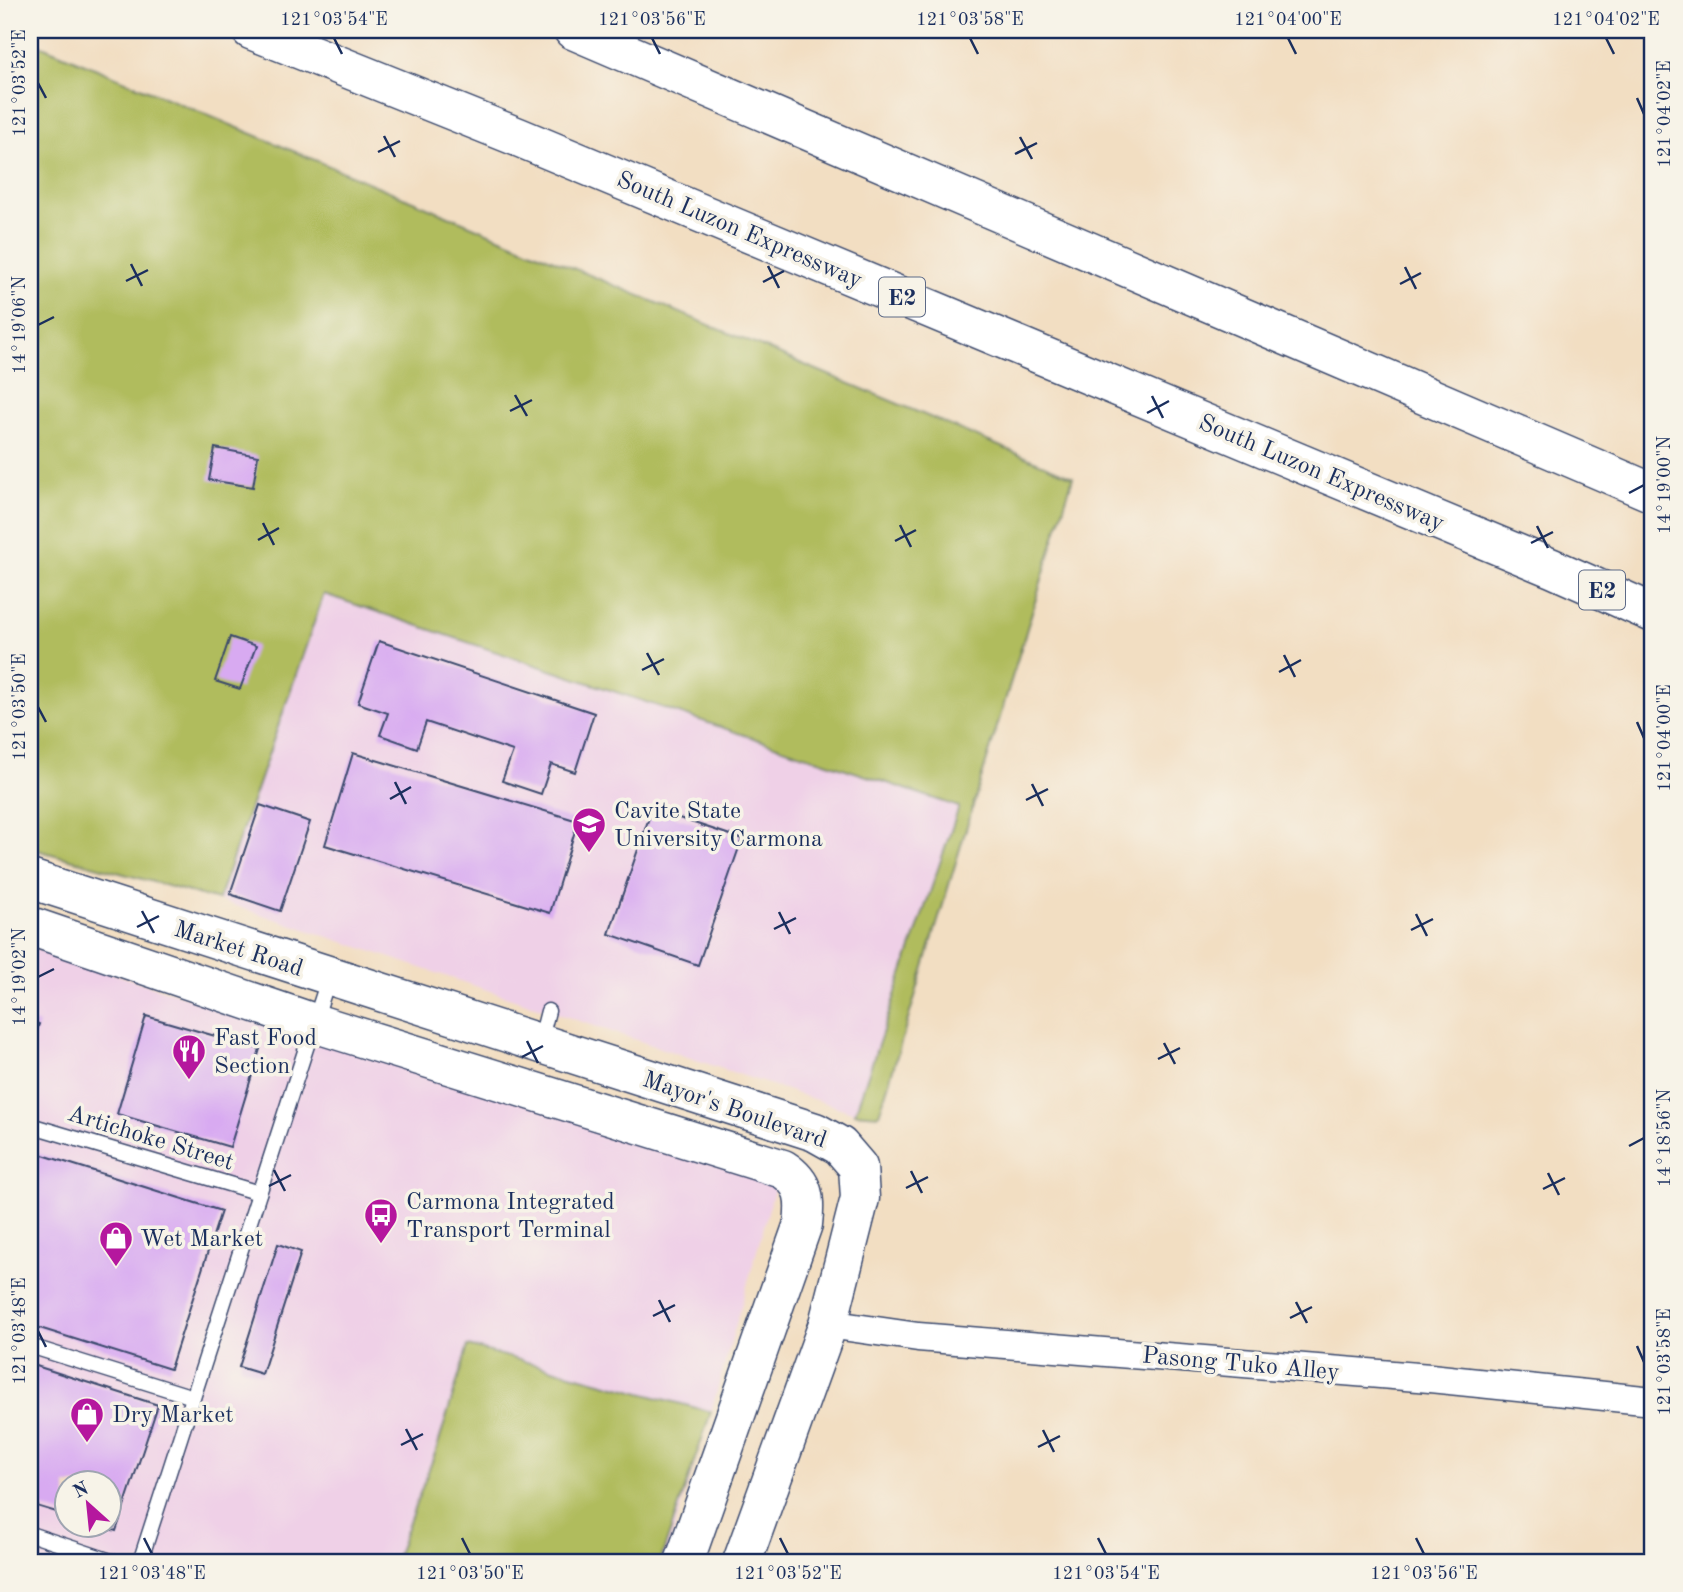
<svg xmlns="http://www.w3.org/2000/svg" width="1683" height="1592" viewBox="0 0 1683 1592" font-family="'Old Standard TT',serif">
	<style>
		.built { fill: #efd0e7; fill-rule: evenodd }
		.green { fill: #b0bc5d; stroke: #66765e; stroke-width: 2 }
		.building { fill: #d8aaf1 }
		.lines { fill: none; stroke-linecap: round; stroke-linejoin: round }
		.service-casing { stroke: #3b496d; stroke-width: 17 }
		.minor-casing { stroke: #3b496d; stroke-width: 31 }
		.secondary-casing { stroke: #3b496d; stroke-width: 41 }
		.motorway-casing { stroke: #3b496d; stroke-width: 41 }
		.service { stroke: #fff; stroke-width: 14 }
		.minor { stroke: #fff; stroke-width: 28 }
		.secondary { stroke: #fff; stroke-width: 38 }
		.motorway { stroke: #fff; stroke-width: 38 }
		.ticks { fill: none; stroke: #1b2f5e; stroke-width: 2.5 }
		.labels { text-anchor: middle; stroke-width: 7; stroke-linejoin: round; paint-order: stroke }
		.shield { fill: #f7f3e8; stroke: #5d6a87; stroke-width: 2 }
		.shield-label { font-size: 23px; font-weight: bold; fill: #1b2f5e }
		.street-label { font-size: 24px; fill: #1b2f5e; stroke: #f7f3e8 }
		.poi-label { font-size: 24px; fill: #1b2f5e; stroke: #f7f3e8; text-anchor: start }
		.neatline { fill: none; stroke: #1b2f5e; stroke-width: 2.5 }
		.ticks-label { font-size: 18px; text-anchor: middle; fill: #1b2f5e }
	</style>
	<rect width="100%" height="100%" fill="#f7f3e8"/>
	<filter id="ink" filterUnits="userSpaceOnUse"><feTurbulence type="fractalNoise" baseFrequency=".0143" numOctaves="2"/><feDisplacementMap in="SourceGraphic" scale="14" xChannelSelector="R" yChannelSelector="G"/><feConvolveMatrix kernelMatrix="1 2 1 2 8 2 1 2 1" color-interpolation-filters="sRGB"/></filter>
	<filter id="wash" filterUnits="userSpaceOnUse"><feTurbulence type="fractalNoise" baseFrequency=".00686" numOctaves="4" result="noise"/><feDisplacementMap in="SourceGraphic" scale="28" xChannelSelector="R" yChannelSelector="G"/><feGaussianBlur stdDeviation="1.57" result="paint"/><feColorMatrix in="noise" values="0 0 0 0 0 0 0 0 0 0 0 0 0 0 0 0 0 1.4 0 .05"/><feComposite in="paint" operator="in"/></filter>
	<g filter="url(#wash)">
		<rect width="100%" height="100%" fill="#f2dec2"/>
		<g class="built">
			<path d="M323,594L960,807L855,1113L218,900Z"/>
			<path d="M30,947L326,1042L777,1180L711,1412L664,1562H30ZM66,1484H108V1526H66Z"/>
		</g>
		<g class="green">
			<path d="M30,41L1073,477L879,1115L855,1113L959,807L324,594L218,900L30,848Z"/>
			<path d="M468,1346L711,1412L660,1562H394L437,1448Z"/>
		</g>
		<g id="blocks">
			<g class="building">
				<path d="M215,448L258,456L253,487L209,480Z"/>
				<path d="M230,637L256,646L240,689L215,681Z"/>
				<path d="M379,641L594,713L575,772L551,764L541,794L502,781L513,751L426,722L417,748L380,735L388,713L358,703Z"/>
				<path d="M353,753L578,821L550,913L325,845Z"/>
				<path d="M260,805L310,822L280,911L230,894Z"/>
				<path d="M652,809L742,839L698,965L609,934Z"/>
				<path d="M146,1016L260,1049L230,1147L117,1114Z"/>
				<path d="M30,1021L39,1024L30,1049Z"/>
				<path d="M30,1151L221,1211L170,1369L30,1325Z"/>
				<path d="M278,1244L301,1252L262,1374L239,1367Z"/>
				<path d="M30,1364L158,1405L116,1531L100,1526H108V1484H66V1515L30,1504Z"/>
			</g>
		</g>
	</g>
	<g filter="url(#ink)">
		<use href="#blocks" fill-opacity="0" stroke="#3b496d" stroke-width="2"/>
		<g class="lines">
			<g class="service-casing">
				<g id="service">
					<path d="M540,1042L548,1011"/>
					<path d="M30,1125L259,1193"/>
					<path d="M30,1346L193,1397"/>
					<path d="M30,1534L114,1562"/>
					<path d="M140,1562L329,977"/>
				</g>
			</g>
			<g class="minor-casing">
				<path id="minor" d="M828,1324L918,1337L1430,1378L1653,1401"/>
			</g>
			<g class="secondary-casing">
				<g id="secondary">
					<path d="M30,879L815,1132L840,1146L858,1167L860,1198L828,1324L742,1562"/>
					<path d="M30,926L314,1023L783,1169C805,1183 806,1199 803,1224L684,1562"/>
				</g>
			</g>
			<g class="motorway-casing">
				<g id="motorway">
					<path d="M251,30L518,137L1552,568L1653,613"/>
					<path d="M573,30L1653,493"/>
				</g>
			</g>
			<use href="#service" class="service"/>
			<use href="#minor" class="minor"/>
			<use href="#secondary" class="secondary"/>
			<use href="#motorway" class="motorway"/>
		</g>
	</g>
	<path class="ticks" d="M334,38L342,54M652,38L660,54M970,38L978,54M1288,38L1296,54M1606,38L1614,54M38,83L46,98M1637,98L1644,114M384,136L395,157M1020,137L1032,159M378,152L400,141M1015,154L1037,143M131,264L142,286M768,266L779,288M1405,267L1416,289M126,281L148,270M763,282L784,271M1400,284L1421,273M38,325L54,317M515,395L527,416M1152,396L1163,418M510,411L532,400M1147,413L1169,401M1629,493L1644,485M263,523L274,545M900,525L911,547M1537,526L1548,548M258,540L279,528M895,541L916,530M1531,543L1553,532M647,653L659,675M1284,655L1295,677M642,670L664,659M1279,672L1301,660M38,707L46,722M1637,722L1644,738M395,782L406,804M1032,784L1043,806M390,799L411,787M1026,800L1048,789M142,911L154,933M779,912L790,934M1416,914L1427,936M137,927L159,916M774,929L796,918M1411,930L1433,919M38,977L54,969M527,1041L538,1063M1164,1043L1175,1064M522,1057L543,1046M1158,1059L1180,1048M1629,1146L1644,1138M274,1170L285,1191M911,1171L922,1193M1548,1173L1559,1195M269,1186L291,1175M906,1188L928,1177M1543,1189L1565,1178M659,1300L670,1322M1296,1302L1307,1323M653,1316L675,1305M1290,1318L1312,1307M38,1331L46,1347M1637,1346L1644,1362M406,1429L417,1450M1043,1430L1054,1452M401,1445L423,1434M1038,1447L1060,1436M144,1538L152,1554M462,1538L470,1554M780,1538L788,1554M1098,1538L1106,1554M1416,1538L1424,1554"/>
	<defs>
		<g id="university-pin" transform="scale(1.75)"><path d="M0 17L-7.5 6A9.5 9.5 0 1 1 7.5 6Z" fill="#b5179e" stroke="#f7f3e8"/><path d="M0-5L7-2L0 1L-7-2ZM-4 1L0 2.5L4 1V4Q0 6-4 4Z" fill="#fff"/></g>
		<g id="restaurant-pin" transform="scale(1.75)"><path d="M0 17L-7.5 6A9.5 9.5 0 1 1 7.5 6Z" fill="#b5179e" stroke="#f7f3e8"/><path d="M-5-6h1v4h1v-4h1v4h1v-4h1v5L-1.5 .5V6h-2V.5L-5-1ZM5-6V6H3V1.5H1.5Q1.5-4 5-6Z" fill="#fff"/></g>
		<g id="bus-pin" transform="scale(1.75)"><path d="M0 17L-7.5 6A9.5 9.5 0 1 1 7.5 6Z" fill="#b5179e" stroke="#f7f3e8"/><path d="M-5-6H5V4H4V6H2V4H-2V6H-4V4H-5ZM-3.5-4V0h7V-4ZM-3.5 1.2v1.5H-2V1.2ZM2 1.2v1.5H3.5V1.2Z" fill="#fff"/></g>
		<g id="shop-pin" transform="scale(1.75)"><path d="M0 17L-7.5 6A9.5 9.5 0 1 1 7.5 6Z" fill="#b5179e" stroke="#f7f3e8"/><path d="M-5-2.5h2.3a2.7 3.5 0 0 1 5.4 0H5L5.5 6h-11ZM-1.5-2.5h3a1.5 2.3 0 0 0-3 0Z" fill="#fff"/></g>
	</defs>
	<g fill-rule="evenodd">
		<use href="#university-pin" x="589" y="824"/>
		<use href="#restaurant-pin" x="189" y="1051"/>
		<use href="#bus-pin" x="381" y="1215"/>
		<use href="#shop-pin" x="116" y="1238"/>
		<use href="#shop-pin" x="87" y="1414"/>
	</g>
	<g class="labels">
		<g class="shield">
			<rect x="879" y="277.5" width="46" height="39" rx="5"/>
			<rect x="1579" y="570.5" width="46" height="39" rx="5"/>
		</g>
		<g class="shield-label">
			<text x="902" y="305">E2</text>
			<text x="1602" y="598">E2</text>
		</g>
		<g class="street-label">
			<text transform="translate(740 229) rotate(23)" y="8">South Luzon Expressway</text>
			<text transform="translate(1322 472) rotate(23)" y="8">South Luzon Expressway</text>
			<text transform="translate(239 948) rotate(18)" y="8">Market Road</text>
			<text transform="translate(735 1109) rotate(19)" y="8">Mayor's Boulevard</text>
			<text transform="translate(151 1137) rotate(17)" y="8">Artichoke Street</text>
			<text transform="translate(1241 1363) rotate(5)" y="8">Pasong Tuko Alley</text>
		</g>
		<g class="poi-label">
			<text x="614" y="818">Cavite State<tspan x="614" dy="28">University Carmona</tspan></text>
			<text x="214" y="1045">Fast Food<tspan x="214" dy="28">Section</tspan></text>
			<text x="406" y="1209">Carmona Integrated<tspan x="406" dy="28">Transport Terminal</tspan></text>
			<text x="140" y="1246">Wet Market</text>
			<text x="112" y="1422">Dry Market</text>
		</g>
	</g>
	<rect width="1683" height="1592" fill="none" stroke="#f7f3e8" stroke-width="77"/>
	<g transform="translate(88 1504) rotate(333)"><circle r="33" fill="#f7f3e8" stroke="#9fa5b1" stroke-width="2"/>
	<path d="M0-5L12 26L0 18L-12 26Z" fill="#b5179e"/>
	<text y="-10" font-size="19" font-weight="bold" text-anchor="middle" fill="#1b2f5e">N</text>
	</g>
	<rect x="38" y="38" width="1606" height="1516" class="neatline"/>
	<g class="ticks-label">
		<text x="334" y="25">121°03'54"E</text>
		<text x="652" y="25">121°03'56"E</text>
		<text x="970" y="25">121°03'58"E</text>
		<text x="1288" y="25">121°04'00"E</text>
		<text x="1606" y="25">121°04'02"E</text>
		<text transform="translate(19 83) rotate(-90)" y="6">121°03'52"E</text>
		<text transform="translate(1664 114) rotate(-90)" y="6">121°04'02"E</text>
		<text transform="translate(19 325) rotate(-90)" y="6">14°19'06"N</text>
		<text transform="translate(1664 485) rotate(-90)" y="6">14°19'00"N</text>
		<text transform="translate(19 707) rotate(-90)" y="6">121°03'50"E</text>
		<text transform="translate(1664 738) rotate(-90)" y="6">121°04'00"E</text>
		<text transform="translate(19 977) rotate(-90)" y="6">14°19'02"N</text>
		<text transform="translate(1664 1138) rotate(-90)" y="6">14°18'56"N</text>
		<text transform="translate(19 1331) rotate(-90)" y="6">121°03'48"E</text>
		<text transform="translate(1664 1362) rotate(-90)" y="6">121°03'58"E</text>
		<text x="152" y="1579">121°03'48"E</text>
		<text x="470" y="1579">121°03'50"E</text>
		<text x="788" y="1579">121°03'52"E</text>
		<text x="1106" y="1579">121°03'54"E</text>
		<text x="1424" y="1579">121°03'56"E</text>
	</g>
</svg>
